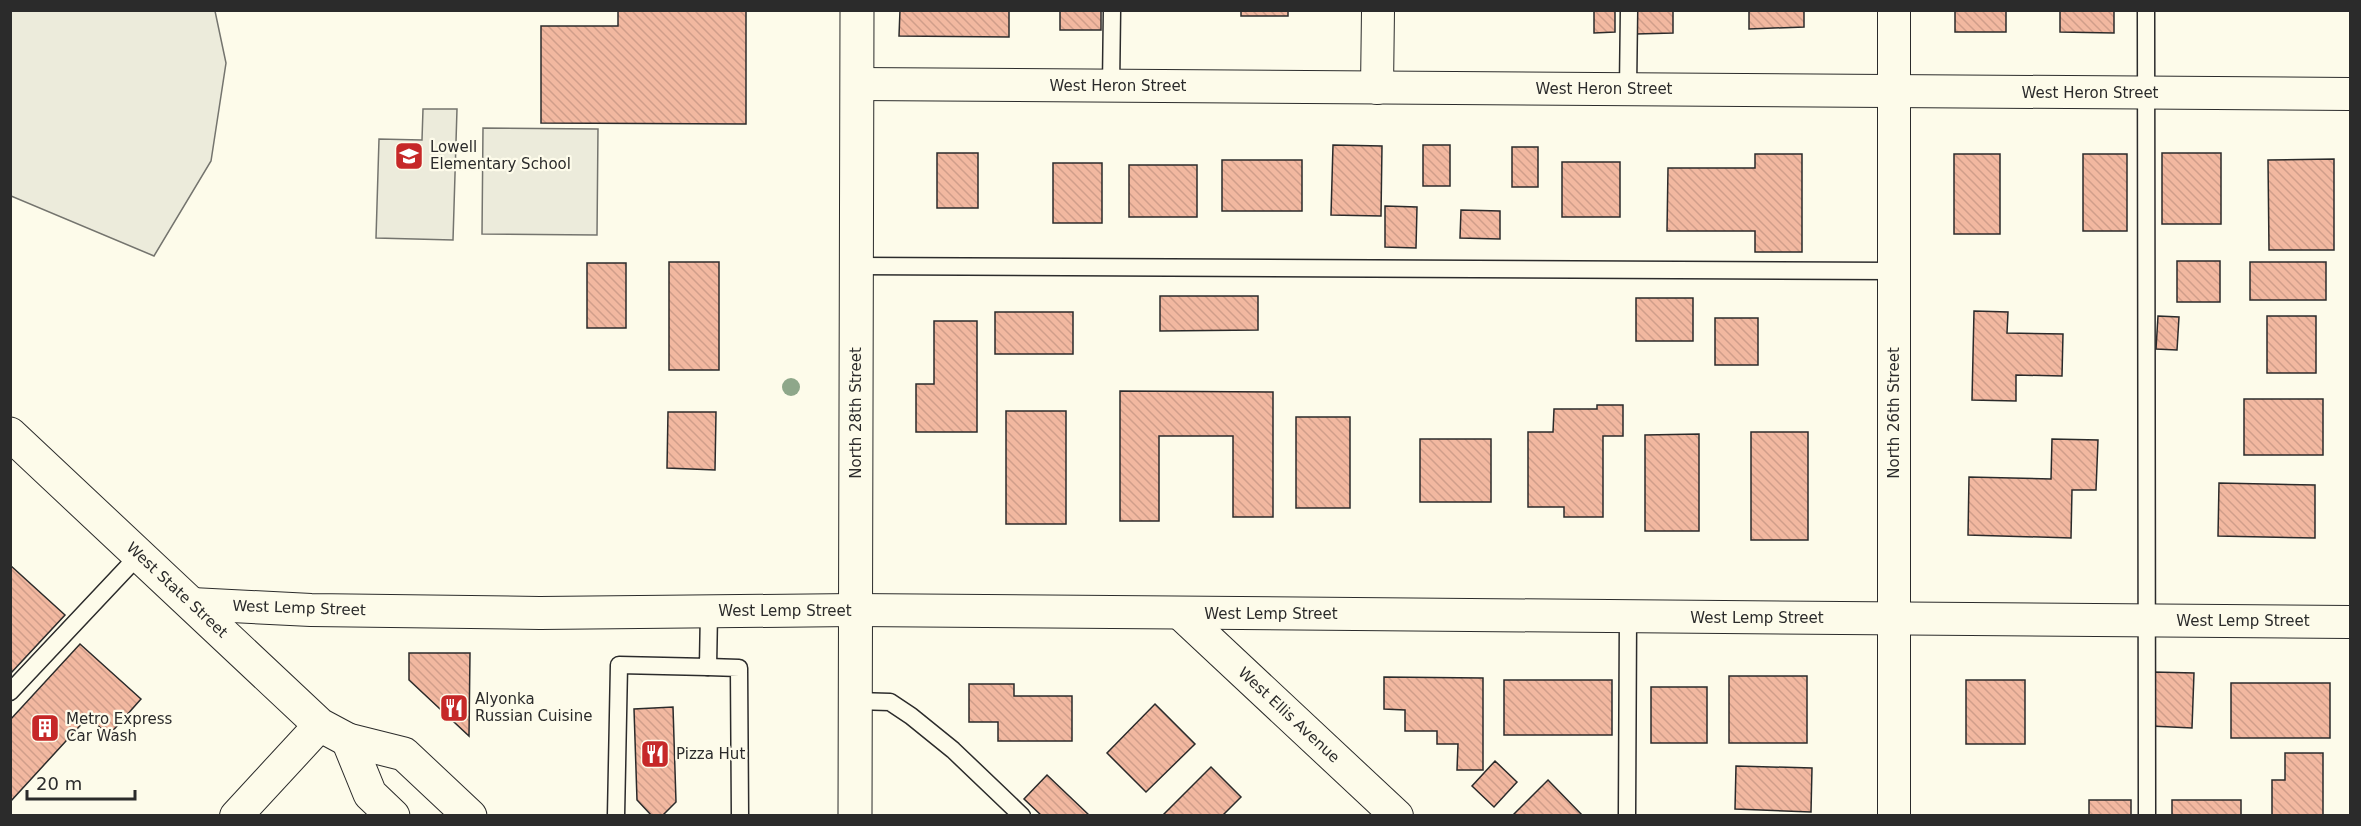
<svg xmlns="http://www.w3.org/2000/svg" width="2361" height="826" viewBox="0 0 2361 826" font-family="'DejaVu Sans',sans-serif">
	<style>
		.green { fill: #ecebdb; stroke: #74746e; stroke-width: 1.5 }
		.building { fill: url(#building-back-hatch); stroke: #2b2b2b; stroke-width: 1.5 }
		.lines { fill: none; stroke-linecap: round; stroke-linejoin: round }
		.service-casing { stroke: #2b2b2b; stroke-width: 19 }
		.minor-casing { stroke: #2b2b2b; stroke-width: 34 }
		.tertiary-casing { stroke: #2b2b2b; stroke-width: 35 }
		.secondary-casing { stroke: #2b2b2b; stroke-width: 35 }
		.service { stroke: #fdfbea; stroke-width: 16 }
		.minor { stroke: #fdfbea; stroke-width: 32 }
		.tertiary { stroke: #fdfbea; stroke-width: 33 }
		.secondary { stroke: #fdfbea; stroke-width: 33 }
		.tree { fill: #8ea78a }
		.labels { text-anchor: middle; stroke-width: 4.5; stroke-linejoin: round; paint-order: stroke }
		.street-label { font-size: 15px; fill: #2b2b2b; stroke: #fdfbea }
		.poi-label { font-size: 15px; fill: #2b2b2b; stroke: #fdfbea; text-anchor: start }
	</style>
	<defs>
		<pattern id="building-back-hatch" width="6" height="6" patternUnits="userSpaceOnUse" patternTransform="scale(1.5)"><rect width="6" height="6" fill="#f2b8a0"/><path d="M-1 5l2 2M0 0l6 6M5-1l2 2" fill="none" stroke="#d09e8a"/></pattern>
	</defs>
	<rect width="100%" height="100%" fill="#fdfbea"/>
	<g class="green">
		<path d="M10,11H215L226,63L211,161L154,256L11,196Z"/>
		<path d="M423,109H457L453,240L376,238L379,139L422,140Z"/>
		<path d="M483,128L598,129L597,235L482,234Z"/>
	</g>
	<g class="building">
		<path d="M618,10H746V124L541,123V26H618Z"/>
		<path d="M900,10H1009V37L899,36Z"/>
		<rect x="1060" y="10" width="41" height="20"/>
		<rect x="1241" y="10" width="47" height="6"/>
		<path d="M1594,10H1615V32L1594,33Z"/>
		<path d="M1636,10H1673V33L1636,34Z"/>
		<path d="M1749,10H1804V27L1749,29Z"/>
		<rect x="1955" y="10" width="51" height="22"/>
		<path d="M2060,10H2114V33L2060,32Z"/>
		<path d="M1333,145L1382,146L1381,216L1331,215Z"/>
		<rect x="1423" y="145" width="27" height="41"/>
		<rect x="1512" y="147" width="26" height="40"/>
		<rect x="937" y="153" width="41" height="55"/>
		<rect x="2162" y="153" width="59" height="71"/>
		<path d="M1755,154H1802V252H1755V231H1667L1668,168H1755Z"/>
		<rect x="1954" y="154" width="46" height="80"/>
		<rect x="2083" y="154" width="44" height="77"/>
		<path d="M2334,159V250H2269L2268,160Z"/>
		<rect x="1222" y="160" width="80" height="51"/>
		<rect x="1562" y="162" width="58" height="55"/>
		<rect x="1053" y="163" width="49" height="60"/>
		<rect x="1129" y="165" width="68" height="52"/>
		<path d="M1385,206L1417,207L1416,248L1385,247Z"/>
		<path d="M1461,210L1500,211V239L1460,238Z"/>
		<rect x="2177" y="261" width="43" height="41"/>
		<rect x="669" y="262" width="50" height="108"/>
		<rect x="2250" y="262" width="76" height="38"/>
		<rect x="587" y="263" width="39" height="65"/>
		<path d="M1160,296H1258V330L1160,331Z"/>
		<rect x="1636" y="298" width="57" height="43"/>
		<path d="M1974,311L2008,312L2007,333L2063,334L2062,376L2016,375V401L1972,400Z"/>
		<rect x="995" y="312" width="78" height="42"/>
		<path d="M2158,316L2179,317L2177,350L2156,349Z"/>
		<rect x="2267" y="316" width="49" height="57"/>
		<rect x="1715" y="318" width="43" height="47"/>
		<path d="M934,321H977V432H916V384H934Z"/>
		<path d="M1120,391L1273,392V517H1233V436H1159V521H1120Z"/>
		<rect x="2244" y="399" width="79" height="56"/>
		<path d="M1597,405H1623V436H1603V517H1564V507H1528V432H1553L1554,409H1597Z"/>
		<rect x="1006" y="411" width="60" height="113"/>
		<path d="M668,412H716L715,470L667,468Z"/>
		<rect x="1296" y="417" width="54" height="91"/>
		<rect x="1751" y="432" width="57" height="108"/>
		<path d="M1699,434V531H1645V435Z"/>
		<rect x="1420" y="439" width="71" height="63"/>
		<path d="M2052,439L2098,440L2096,490H2072L2071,538L1968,535L1969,477L2051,479Z"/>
		<path d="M2219,483L2315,485V538L2218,536Z"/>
		<path d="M10,565L65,615L10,674Z"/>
		<path d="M80,644L141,699L109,735L88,717L10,802V720Z"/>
		<path d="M409,653H470L469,736L409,680Z"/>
		<path d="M2153,672L2194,673L2192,728L2151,726Z"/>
		<rect x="1729" y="676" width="78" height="67"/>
		<path d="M1384,677L1483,678V770H1457L1458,744H1437V731H1405V710L1384,709Z"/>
		<rect x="1504" y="680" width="108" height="55"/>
		<rect x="1966" y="680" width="59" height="64"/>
		<rect x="2231" y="683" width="99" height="55"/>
		<path d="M969,684H1014V696H1072V741H998V722H969Z"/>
		<rect x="1651" y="687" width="56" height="56"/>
		<path d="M1155,704L1195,744L1146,792L1107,753Z"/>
		<path d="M673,707L676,802L662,816H652L637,800L634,709Z"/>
		<path d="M2285,753H2323V815H2272V780H2285Z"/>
		<path d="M1495,761L1517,782L1494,807L1472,786Z"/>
		<path d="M1736,766L1812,768L1811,812L1735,809Z"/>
		<path d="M1211,767L1241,797L1222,816H1162Z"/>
		<path d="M1047,775L1090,816H1042L1024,799Z"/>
		<path d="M1548,780L1583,816H1516L1514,814Z"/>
		<rect x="2089" y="800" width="42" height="16"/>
		<rect x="2172" y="800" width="69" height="16"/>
	</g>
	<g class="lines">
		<g class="service-casing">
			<g id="service">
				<path d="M2146,10L2147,816"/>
				<path d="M1111,86L1112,10"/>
				<path d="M1628,89L1629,10"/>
				<path d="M857,266L1894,271"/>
				<path d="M708,667L739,668L740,816"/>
				<path d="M10,692L139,555"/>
				<path d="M856,701L890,702L911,716L953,750L1022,816"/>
				<path d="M616,816L619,665L708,667L709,611"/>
				<path d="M1627,816L1628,617"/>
			</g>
		</g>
		<g class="minor-casing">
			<g id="minor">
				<path d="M857,84L2350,94"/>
				<path d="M1377,88L1378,10"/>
				<path d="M192,604L311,610L540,613L855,610L2350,622"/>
				<path d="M1181,614L1397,816"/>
				<path d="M236,816L320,725"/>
				<path d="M1894,816V10"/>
			</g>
		</g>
		<g class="tertiary-casing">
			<path id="tertiary" d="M855,816L857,10"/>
		</g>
		<g class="secondary-casing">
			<g id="secondary">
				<path d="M10,434L320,725L348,740L404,754L470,816"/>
				<path d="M348,740L370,794L393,816"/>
			</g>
		</g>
		<use href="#service" class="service"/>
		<use href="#minor" class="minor"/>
		<use href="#tertiary" class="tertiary"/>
		<use href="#secondary" class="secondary"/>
	</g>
	<circle class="tree" cx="791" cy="387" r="9"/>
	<defs>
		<g id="school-square" transform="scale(1.5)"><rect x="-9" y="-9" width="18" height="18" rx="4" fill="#c62828" stroke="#fdfbea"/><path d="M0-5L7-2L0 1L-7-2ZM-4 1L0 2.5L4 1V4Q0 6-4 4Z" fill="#fff"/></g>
		<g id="restaurant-square" transform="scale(1.5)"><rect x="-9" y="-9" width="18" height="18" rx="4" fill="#c62828" stroke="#fdfbea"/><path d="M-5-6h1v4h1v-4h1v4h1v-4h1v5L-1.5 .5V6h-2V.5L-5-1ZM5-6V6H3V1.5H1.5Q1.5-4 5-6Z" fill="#fff"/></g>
		<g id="building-square" transform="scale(1.5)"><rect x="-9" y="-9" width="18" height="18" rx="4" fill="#c62828" stroke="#fdfbea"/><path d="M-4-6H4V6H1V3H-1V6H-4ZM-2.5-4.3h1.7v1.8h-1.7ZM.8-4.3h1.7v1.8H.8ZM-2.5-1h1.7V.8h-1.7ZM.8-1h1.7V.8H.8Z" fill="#fff"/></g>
	</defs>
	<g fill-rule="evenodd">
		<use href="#school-square" x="409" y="156"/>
		<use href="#restaurant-square" x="454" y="708"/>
		<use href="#building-square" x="45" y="728"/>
		<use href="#restaurant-square" x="655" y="754"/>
	</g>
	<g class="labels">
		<g class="street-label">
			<text x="1118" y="91">West Heron Street</text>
			<text x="1604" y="94">West Heron Street</text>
			<text x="2090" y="98">West Heron Street</text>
			<text transform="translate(856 413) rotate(-90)" y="5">North 28th Street</text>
			<text transform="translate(1894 413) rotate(-90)" y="5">North 26th Street</text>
			<text transform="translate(177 590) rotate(43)" y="5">West State Street</text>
			<text transform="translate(299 608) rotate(2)" y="5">West Lemp Street</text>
			<text x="785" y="616">West Lemp Street</text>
			<text x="1271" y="619">West Lemp Street</text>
			<text x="1757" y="623">West Lemp Street</text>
			<text x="2243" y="626">West Lemp Street</text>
			<text transform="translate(1289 715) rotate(43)" y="5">West Ellis Avenue</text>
		</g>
		<g class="poi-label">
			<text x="430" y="152">Lowell<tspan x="430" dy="17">Elementary School</tspan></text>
			<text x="475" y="704">Alyonka<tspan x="475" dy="17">Russian Cuisine</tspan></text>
			<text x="66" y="724">Metro Express<tspan x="66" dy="17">Car Wash</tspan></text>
			<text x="676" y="759">Pizza Hut</text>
		</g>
	</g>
	<rect width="2361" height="826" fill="none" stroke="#2b2b2b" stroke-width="24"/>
	<path d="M27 790v9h108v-9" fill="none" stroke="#2b2b2b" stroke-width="3"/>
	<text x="36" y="790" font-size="18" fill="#2b2b2b" stroke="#fdfbea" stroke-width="4.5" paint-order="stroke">20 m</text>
</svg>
